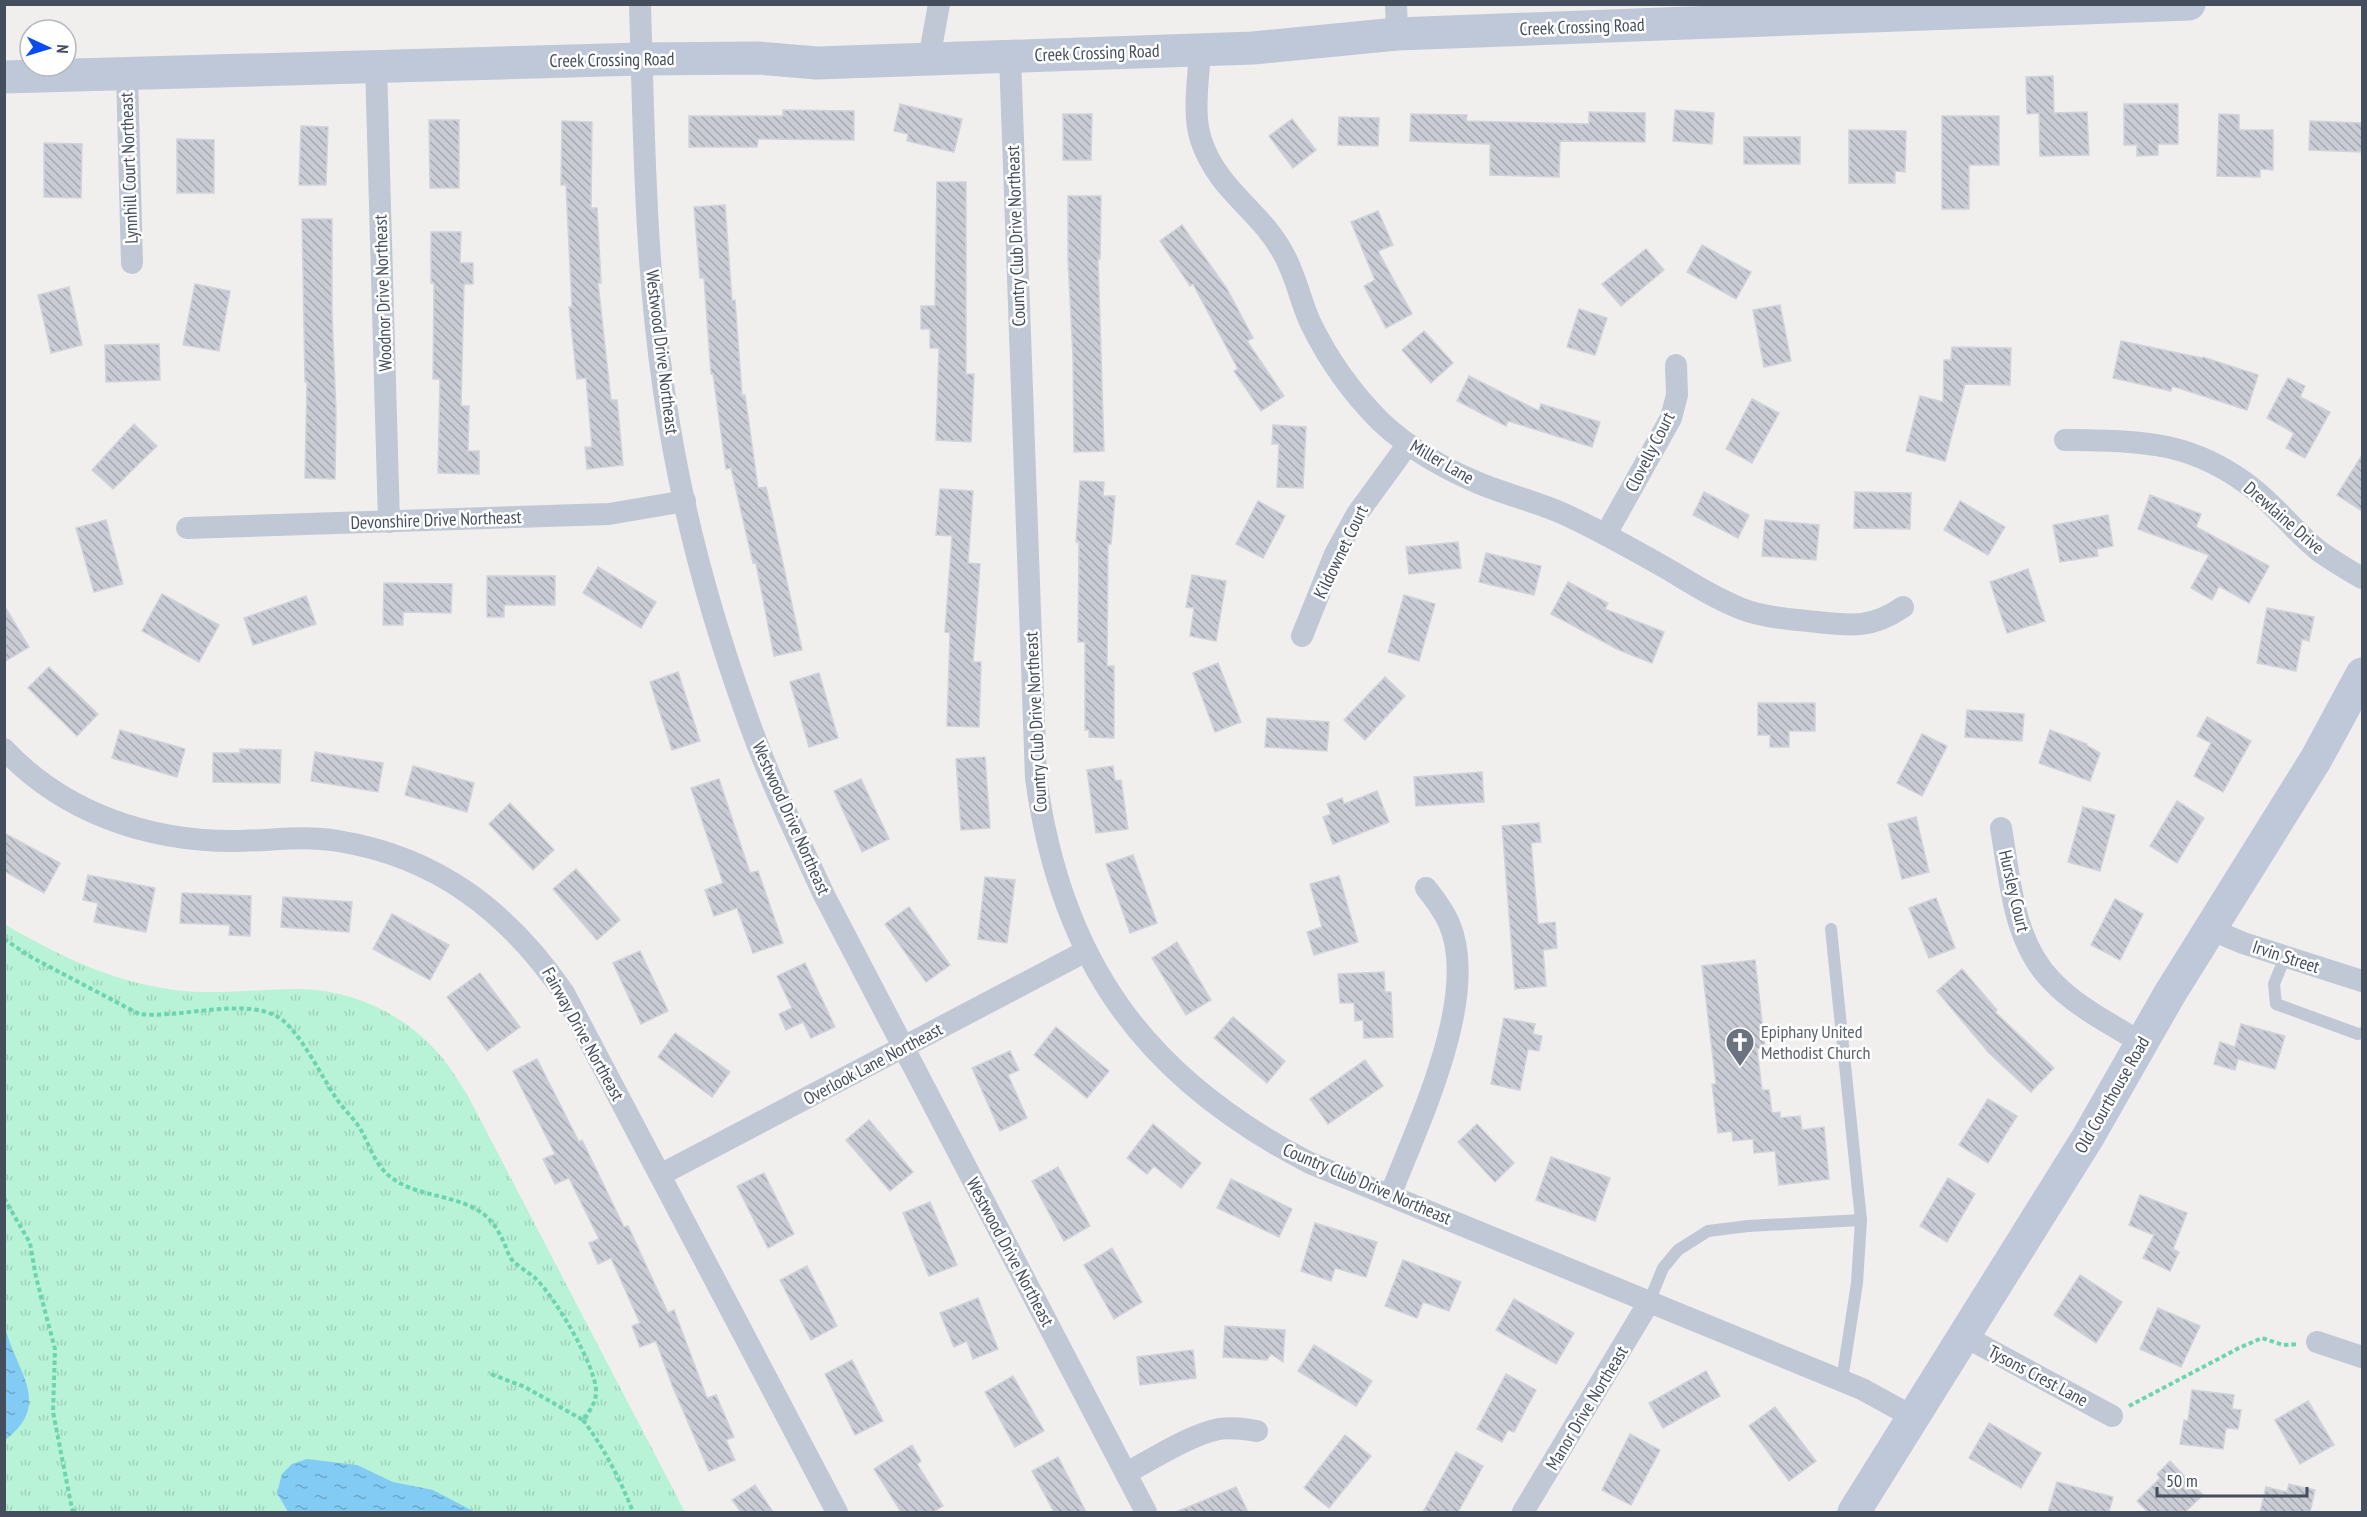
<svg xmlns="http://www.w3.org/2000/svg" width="2367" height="1517" viewBox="0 0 2367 1517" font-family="'PT Sans Narrow',sans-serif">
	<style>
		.grass { fill: url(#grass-tufts) }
		.water { fill: url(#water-ripples) }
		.building { fill: url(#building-back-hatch); stroke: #d1d3da; stroke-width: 1.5 }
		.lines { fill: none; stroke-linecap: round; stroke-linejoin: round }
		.path { stroke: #6dd4b0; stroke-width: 4; stroke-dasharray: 4.5 3; stroke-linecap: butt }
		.lane { stroke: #c0c8d5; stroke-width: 12 }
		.street { stroke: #c0c8d5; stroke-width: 22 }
		.secondary { stroke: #bfc8d9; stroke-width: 33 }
		.labels { text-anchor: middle; stroke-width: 5; stroke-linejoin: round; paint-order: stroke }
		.street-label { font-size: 18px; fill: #454e5d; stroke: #fff }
		.worship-label { font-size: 18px; fill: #5b616d; stroke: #fff; text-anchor: start }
	</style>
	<defs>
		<pattern id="grass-tufts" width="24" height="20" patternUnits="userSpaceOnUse" patternTransform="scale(1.5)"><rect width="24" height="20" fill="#b8f3d7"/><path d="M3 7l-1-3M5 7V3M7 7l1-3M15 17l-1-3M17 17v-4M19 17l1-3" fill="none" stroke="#a0d2bb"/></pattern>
		<pattern id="water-ripples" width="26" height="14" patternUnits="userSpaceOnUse" patternTransform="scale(1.5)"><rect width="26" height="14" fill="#81cbf4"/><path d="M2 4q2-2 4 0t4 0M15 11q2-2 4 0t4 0" fill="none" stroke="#6ba7c9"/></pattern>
		<pattern id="building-back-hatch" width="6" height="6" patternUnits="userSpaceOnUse" patternTransform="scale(1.5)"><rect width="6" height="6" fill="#c9ccd4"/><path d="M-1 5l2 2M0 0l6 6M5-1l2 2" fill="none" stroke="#a5a8af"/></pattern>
	</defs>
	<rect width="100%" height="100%" fill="#f1eeee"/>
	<path class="grass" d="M4,924C56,954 108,980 168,989C212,996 256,989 300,989C354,990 404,1014 440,1055C450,1067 459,1082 468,1096L685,1512H5Z"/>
	<g class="water">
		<path d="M4,1320C10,1366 57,1402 5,1440Z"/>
		<path d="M307,1459L357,1465L393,1482L433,1490L475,1512H288L277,1493L282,1474L292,1464Z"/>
	</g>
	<g class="building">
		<path d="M2053,76L2054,113L2087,112L2089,155L2040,156L2039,113L2027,114L2026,77Z"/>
		<path d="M900,104L962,119L954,152L907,141L908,134L894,131Z"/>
		<path d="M2124,104H2178V144H2158V155L2137,156V145H2124Z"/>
		<path d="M783,110L854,111V140L758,139L757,147H689V116H783Z"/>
		<path d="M1675,110L1714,113L1712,144L1673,141Z"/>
		<path d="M1589,112L1645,113V142L1560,141L1559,177L1490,175V144L1410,141L1411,114L1467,115L1466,121L1589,124Z"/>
		<path d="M1063,114H1092L1091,160H1063Z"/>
		<path d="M2219,114L2239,115V130H2273V170L2260,169V177L2217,176Z"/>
		<path d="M1942,116H1999V165H1969V209H1942Z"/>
		<path d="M1339,117L1379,118L1378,146L1338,145Z"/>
		<path d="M1292,119L1316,150L1293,168L1269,136Z"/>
		<path d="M429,120H459V188H430Z"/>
		<path d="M562,121L592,122L591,208H597L601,283H598L611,400H617L623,465L587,469L585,447H592L586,378L577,379L569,307H572L566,185H561Z"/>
		<path d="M2310,121L2362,123V152L2309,150Z"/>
		<path d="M301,126L328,127L326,185H299Z"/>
		<path d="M1849,130L1906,131L1905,172L1895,171V183H1849Z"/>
		<rect x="1744" y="137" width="56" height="27"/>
		<path d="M177,139L214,140V193H177Z"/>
		<path d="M44,143L82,144L81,198L44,197Z"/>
		<path d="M937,182H966V374H974L971,442L936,440L939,348H930V329H921V306H935Z"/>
		<path d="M1068,196H1101L1100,259H1098L1104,451L1074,452L1073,357L1068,259Z"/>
		<path d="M725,205L732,301L735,300L742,395H745L758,488L766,487L802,650L774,656L756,563H753L731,468L726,469L713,374H711L704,278H700L694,207Z"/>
		<path d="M1378,211L1393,245L1378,251L1412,314L1386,328L1364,286L1375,280L1351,222Z"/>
		<path d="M302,219H332V314L336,411L335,479L305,478L307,382H305Z"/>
		<path d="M1182,225L1227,289L1253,338L1247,341L1284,396L1261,411L1234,371L1238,369L1193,284L1190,286L1160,241Z"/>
		<path d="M431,232H461L460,263H473V284H464L461,406H469L468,451H479V474L438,473L440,379H433L434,283H431Z"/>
		<path d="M1702,245L1751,272L1736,299L1687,272Z"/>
		<path d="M1646,249L1664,270L1621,306L1602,284Z"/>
		<path d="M195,284L230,291L219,351L183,345Z"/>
		<path d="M69,287L82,345L51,353L38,295Z"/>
		<path d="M1780,305L1791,361L1764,367L1753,310Z"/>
		<path d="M1579,309L1607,318L1595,355L1567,347Z"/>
		<path d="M1424,331L1453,363L1431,383L1402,350Z"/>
		<path d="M2121,341L2202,358L2203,357L2258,375L2247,410L2172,386L2171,391L2113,378Z"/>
		<path d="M159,344L160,380L106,382L105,345Z"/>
		<path d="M1952,347L2011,348L2010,385L1965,384L1945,461L1906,451L1920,396L1943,402L1944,360H1951Z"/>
		<path d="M1469,376L1539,411L1541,404L1600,422L1592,447L1508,421L1506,426L1457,401Z"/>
		<path d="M2288,378L2305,386L2300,397L2330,412L2305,458L2286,448L2294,433L2267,418Z"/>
		<path d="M1752,399L1779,413L1752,463L1726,449Z"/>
		<path d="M134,424L157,446L113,489L92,470Z"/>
		<path d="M1273,425L1306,427L1303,488L1277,487L1279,444H1272Z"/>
		<path d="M2362,455V511L2337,495Z"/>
		<path d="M1080,481L1104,482L1103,496H1115L1111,544H1108L1107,666H1114V738L1089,737V730H1085V642H1078L1079,542H1076Z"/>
		<path d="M940,489L973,491L968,563L980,564L973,662H981L979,727L947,726L950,633L945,632L952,536L936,535Z"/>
		<path d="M1704,492L1749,515L1738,538L1693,515Z"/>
		<path d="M1855,492L1911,493L1910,529L1854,528Z"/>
		<path d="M2150,495L2201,514L2196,527L2269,566L2249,603L2219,586L2212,600L2191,588L2209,555L2138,529Z"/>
		<path d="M1258,501L1285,516L1263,558L1236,544Z"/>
		<path d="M1960,501L2005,527L1988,555L1944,530Z"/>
		<path d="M2108,515L2113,546L2097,549L2098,556L2060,562L2053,525Z"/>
		<path d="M106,520L123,584L94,592L76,528Z"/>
		<path d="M1765,520L1819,525L1816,560L1762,556Z"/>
		<path d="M1458,542L1461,568L1409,574L1406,547Z"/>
		<path d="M1486,553L1541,566L1534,595L1479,582Z"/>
		<path d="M598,567L656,602L641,628L583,593Z"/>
		<path d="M2028,569L2045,621L2007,633L1990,582Z"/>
		<path d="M1192,575L1226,581L1216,641L1190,636L1194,608L1186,607Z"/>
		<path d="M487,576H555V605H504V617H487Z"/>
		<path d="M1568,582L1608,603L1605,609L1664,632L1652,663L1619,650L1551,614Z"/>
		<path d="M384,583L452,584L451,613L403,612V625H383Z"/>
		<path d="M162,594L219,625L199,662L142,631Z"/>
		<path d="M1404,595L1435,604L1419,661L1388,652Z"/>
		<path d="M306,596L316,624L253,645L244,618Z"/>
		<path d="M4,605L29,647L4,662Z"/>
		<path d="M2267,608L2314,617L2309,641L2302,639L2296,671L2257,663Z"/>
		<path d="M1218,663L1241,722L1215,732L1193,673Z"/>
		<path d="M49,667L98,714L77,736L28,688Z"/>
		<path d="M678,672L700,741L672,750L650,682Z"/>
		<path d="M819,673L838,738L809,747L790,682Z"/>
		<path d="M1385,677L1405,696L1365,740L1344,720Z"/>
		<path d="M1758,703H1815V731H1789V747H1770V735H1758Z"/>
		<path d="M1967,710L2024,714L2022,741L1965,737Z"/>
		<path d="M2207,717L2251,741L2223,792L2194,776L2211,743L2197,736Z"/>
		<path d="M1267,718L1329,722L1327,751L1265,747Z"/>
		<path d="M120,730L185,749L177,777L112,758Z"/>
		<path d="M2050,730L2087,744L2086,745L2100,753L2090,781L2039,763Z"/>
		<path d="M1922,734L1947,746L1922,796L1897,783Z"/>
		<path d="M240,749L281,750L280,783L213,782V753H240Z"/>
		<path d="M315,752L383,763L378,792L311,781Z"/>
		<path d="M985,757L990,828L961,830L956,759Z"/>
		<path d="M413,766L474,783L467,812L405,795Z"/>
		<path d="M1113,766L1115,781L1121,780L1128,829L1096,833L1087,770Z"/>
		<path d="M1482,772L1484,802L1416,806L1414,777Z"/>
		<path d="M719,779L750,873L758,871L783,943L753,953L737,908L714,916L705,890L723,883L691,788Z"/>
		<path d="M861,779L889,839L862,852L834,791Z"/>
		<path d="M1377,791L1389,822L1333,844L1323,817L1331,814L1327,804L1342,798L1344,804Z"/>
		<path d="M2177,801L2204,818L2177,863L2150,846Z"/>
		<path d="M510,803L554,850L533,870L489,824Z"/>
		<path d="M2083,807L2115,815L2100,871L2068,862Z"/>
		<path d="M1916,817L1929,872L1902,879L1888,824Z"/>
		<path d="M1539,823L1541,842L1531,843L1538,924L1555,922L1557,948L1543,950L1546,986L1515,989L1502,826Z"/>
		<path d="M4,833L60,863L44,893L4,871Z"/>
		<path d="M1133,855L1157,923L1130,933L1106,864Z"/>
		<path d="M576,869L620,920L597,940L553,889Z"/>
		<path d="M88,875L155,888L146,932L94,922L98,903L83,900Z"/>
		<path d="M1339,876L1358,942L1314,955L1307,932L1322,927L1310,884Z"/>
		<path d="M985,877L1015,880L1007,943L978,939Z"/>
		<path d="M182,893L251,896L250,936L229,935L230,925L180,923Z"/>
		<path d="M283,897L352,902L349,932L281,927Z"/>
		<path d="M1936,898L1955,948L1929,958L1909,908Z"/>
		<path d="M2115,899L2143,914L2120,960L2091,945Z"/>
		<path d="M909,907L950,965L926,982L885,924Z"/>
		<path d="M392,914L449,945L430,980L373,949Z"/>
		<path d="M1177,942L1211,1000L1186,1015L1152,958Z"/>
		<path d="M640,951L668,1011L641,1024L613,963Z"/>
		<path d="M1755,960L1765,1048L1757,1049L1762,1090H1769L1772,1113L1780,1112V1118L1800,1116L1802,1130L1824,1127L1829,1179L1779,1185L1775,1151L1754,1153L1753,1139L1733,1141L1732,1131L1718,1133L1712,1084H1716L1702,966Z"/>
		<path d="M805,963L835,1027L811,1038L803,1022L786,1030L779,1014L792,1008L777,976Z"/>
		<path d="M1962,969L1997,1010L1995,1012L2054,1068L2031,1092L1989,1053L1937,991Z"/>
		<path d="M1384,972L1385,992H1391L1393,1037L1364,1038L1363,1020L1355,1021L1354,1003H1340L1338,974Z"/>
		<path d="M480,973L520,1027L487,1051L447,997Z"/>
		<path d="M1233,1017L1285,1061L1267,1083L1214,1038Z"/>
		<path d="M1504,1018L1535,1024L1533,1034L1542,1036L1539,1051L1528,1049L1520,1090L1491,1084Z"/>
		<path d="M2241,1024L2285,1036L2275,1069L2238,1059L2235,1070L2214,1064L2220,1042L2235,1047Z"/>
		<path d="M1056,1027L1109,1071L1087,1098L1034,1055Z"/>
		<path d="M675,1033L730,1072L712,1097L658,1057Z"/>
		<path d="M1010,1051L1019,1070L1008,1075L1027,1118L1000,1131L972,1068Z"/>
		<path d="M537,1059L579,1142L582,1140L624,1227L628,1226L668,1313L674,1310L707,1398L716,1395L734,1437L726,1440L735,1460L709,1471L672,1385L656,1341L640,1347L632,1326L640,1323L611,1258L598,1264L589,1243L599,1239L569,1178L555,1184L543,1159L555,1154L513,1071Z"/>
		<path d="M1365,1060L1383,1086L1328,1124L1310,1099Z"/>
		<path d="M1988,1099L2017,1116L1988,1163L1959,1145Z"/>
		<path d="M869,1120L913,1172L890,1191L846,1140Z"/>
		<path d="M1153,1124L1201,1163L1181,1188L1154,1166L1147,1174L1127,1158Z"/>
		<path d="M1477,1124L1514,1163L1495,1182L1458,1142Z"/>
		<path d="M1551,1157L1610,1178L1595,1221L1536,1200Z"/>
		<path d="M1058,1167L1090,1226L1064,1241L1032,1181Z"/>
		<path d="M764,1173L794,1234L768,1248L737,1186Z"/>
		<path d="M1948,1178L1975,1194L1947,1242L1920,1226Z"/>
		<path d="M1231,1179L1292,1209L1279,1237L1217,1208Z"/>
		<path d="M2140,1195L2187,1213L2173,1249L2179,1252L2170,1271L2143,1258L2154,1235L2129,1225Z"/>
		<path d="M930,1202L957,1265L929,1276L903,1213Z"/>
		<path d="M1315,1223L1377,1242L1366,1277L1335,1268L1331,1281L1301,1271Z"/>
		<path d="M1112,1248L1142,1302L1114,1319L1084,1265Z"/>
		<path d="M1403,1260L1461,1282L1449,1311L1423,1302L1417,1318L1385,1306Z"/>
		<path d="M807,1266L837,1326L811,1340L780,1280Z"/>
		<path d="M2080,1275L2122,1302L2096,1343L2054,1315Z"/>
		<path d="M978,1298L998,1349L973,1359L967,1341L954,1347L940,1313Z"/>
		<path d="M1514,1299L1574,1333L1556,1364L1496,1330Z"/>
		<path d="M2158,1308L2200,1326L2181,1367L2140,1349Z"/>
		<path d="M1225,1326L1285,1330L1283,1362L1271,1354L1267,1360L1223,1357Z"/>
		<path d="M1314,1345L1372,1381L1356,1406L1298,1371Z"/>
		<path d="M1193,1350L1196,1378L1140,1385L1137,1357Z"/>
		<path d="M852,1360L883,1421L855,1435L825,1374Z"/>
		<path d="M1706,1371L1720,1396L1663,1428L1649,1403Z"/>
		<path d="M1506,1374L1536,1390L1514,1432L1508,1430L1502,1442L1477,1429Z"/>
		<path d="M1013,1376L1044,1431L1015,1447L985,1392Z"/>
		<path d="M2192,1390L2234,1395L2232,1409L2241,1410L2238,1429L2226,1428L2223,1449L2180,1444L2184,1420L2188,1421Z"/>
		<path d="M2308,1401L2334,1445L2300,1464L2275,1420Z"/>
		<path d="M1775,1407L1816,1461L1789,1481L1749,1426Z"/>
		<path d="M1989,1423L2041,1453L2021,1488L1969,1458Z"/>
		<path d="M1630,1434L1660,1450L1631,1505L1602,1490Z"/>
		<path d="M1345,1435L1371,1456L1329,1508L1304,1488Z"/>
		<path d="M912,1445L921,1461L917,1464L943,1506L933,1512H901L874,1469Z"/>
		<path d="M1456,1452L1483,1466L1458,1512H1423Z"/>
		<path d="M1058,1457L1086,1512H1054L1032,1471Z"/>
		<path d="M2170,1461L2203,1495L2185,1512H2148L2137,1501L2160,1478L2157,1474Z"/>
		<path d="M2057,1482L2113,1497L2109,1512H2048Z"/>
		<path d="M2289,1484L2315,1490L2310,1512H2260L2266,1487L2287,1492Z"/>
		<path d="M755,1485L773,1512H741L732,1500Z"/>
		<path d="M1236,1487L1248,1512H1176Z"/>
	</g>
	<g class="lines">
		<g class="path">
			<path d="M4,939L31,957L139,1014C178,1019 244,997 278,1017C298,1028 322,1077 336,1098C343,1109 354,1118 361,1130C367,1141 372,1155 380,1166C402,1196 443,1192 474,1208C490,1216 498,1229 505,1245C507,1250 509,1257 513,1261C519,1267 528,1272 535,1278C553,1294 597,1367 596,1392C596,1403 589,1412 583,1420L525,1387L488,1373"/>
			<path d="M4,1198L30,1243L36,1277L55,1349L53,1412L72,1509L75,1512"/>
			<path d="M2129,1406L2239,1348L2262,1338L2283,1345L2299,1344"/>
			<path d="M583,1420C604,1448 620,1479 633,1512"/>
		</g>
		<g class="lane">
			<path d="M1831,929L1861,1220L1857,1283L1842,1380"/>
			<path d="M2285,957L2274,984L2276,1004L2358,1034L2362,1033"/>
			<path d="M1649,1302L1663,1268L1678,1250L1708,1231L1748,1226L1861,1220"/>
		</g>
		<g class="street">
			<path d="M640,4C644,134 645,263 664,391C680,504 710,615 749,722C770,781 798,838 824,895L1146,1512"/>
			<path d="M1396,4L1397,34"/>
			<path d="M1200,49C1199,78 1192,112 1201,140C1218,191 1260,210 1283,253C1296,275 1300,301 1311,324C1328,359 1353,394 1381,422C1408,447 1441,467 1474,481C1503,494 1535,501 1564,514C1601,531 1636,551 1671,571C1694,585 1717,599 1742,609C1766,618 1792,619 1817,622C1852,626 1873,628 1903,607"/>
			<path d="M1010,56L1036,778C1061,962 1145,1078 1310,1163L1862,1389L1913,1417"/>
			<path d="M929,59L939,4"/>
			<path d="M376,65L389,522"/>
			<path d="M127,73L132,263"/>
			<path d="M2065,440C2141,441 2193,440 2256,491C2278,509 2296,533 2319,551C2333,561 2348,570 2362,578"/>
			<path d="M187,528L609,514L685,501"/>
			<path d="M1606,534L1671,418L1677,395L1676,365"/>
			<path d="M1302,636L1335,554L1357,514L1408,444"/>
			<path d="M4,749C64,813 148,841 233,841C269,841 302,835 338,841C438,857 508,912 564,993L837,1512"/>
			<path d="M2001,828C2010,879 2013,941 2051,980C2076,1007 2111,1024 2142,1043"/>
			<path d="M2210,929L2243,943L2362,981"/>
			<path d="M660,1175L1086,951"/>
			<path d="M1390,1196C1417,1125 1481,997 1449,923C1443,910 1435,899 1426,888"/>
			<path d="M1964,1336L2112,1416"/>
			<path d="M2317,1342L2362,1357"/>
			<path d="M1126,1473C1153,1459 1189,1435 1219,1429C1232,1427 1244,1429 1257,1431"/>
			<path d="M1523,1512L1649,1302"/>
		</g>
		<g class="secondary">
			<path d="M4,77L641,59L758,58L817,63L1253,48L1397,34L2189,4"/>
			<path d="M1854,1512L2088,1137L2169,995L2316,759L2362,674"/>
		</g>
	</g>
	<defs>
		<g id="church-pin" transform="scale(1.5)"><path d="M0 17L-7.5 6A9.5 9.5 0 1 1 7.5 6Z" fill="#6b7280" stroke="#fff"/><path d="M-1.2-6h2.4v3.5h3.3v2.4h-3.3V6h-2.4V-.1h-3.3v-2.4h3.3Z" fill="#fff"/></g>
	</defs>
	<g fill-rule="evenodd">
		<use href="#church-pin" x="1740" y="1042"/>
	</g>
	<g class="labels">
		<g class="street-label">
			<text transform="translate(1582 27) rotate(-2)" y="6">Creek Crossing Road</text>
			<text transform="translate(1097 53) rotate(-2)" y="6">Creek Crossing Road</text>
			<text transform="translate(612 60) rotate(-1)" y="6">Creek Crossing Road</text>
			<text transform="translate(129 168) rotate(-92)" y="6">Lynnhill Court Northeast</text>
			<text transform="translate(1016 236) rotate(-92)" y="6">Country Club Drive Northeast</text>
			<text transform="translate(383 293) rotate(-92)" y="6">Woodnor Drive Northeast</text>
			<text transform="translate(662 352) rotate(83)" y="6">Westwood Drive Northeast</text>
			<text transform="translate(1650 452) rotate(-63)" y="6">Clovelly Court</text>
			<text transform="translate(1442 462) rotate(30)" y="6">Miller Lane</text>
			<text transform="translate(2284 518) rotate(41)" y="6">Drewlaine Drive</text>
			<text transform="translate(436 520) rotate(-2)" y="6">Devonshire Drive Northeast</text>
			<text transform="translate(1341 552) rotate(-64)" y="6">Kildownet Court</text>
			<text transform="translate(1036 722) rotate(-93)" y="6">Country Club Drive Northeast</text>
			<text transform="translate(791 818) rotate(66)" y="6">Westwood Drive Northeast</text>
			<text transform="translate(2014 891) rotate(77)" y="6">Hursley Court</text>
			<text transform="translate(2286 957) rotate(18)" y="6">Irvin Street</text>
			<text transform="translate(583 1034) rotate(61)" y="6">Fairway Drive Northeast</text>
			<text transform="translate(873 1064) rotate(-28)" y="6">Overlook Lane Northeast</text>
			<text transform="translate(2112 1095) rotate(-60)" y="6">Old Courthouse Road</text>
			<text transform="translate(1367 1184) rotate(23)" y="6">Country Club Drive Northeast</text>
			<text transform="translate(1010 1252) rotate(62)" y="6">Westwood Drive Northeast</text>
			<text transform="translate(2038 1376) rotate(28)" y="6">Tysons Crest Lane</text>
			<text transform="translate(1587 1408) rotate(-59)" y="6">Manor Drive Northeast</text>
		</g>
		<g class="worship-label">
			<text x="1761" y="1038">Epiphany United<tspan x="1761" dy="21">Methodist Church</tspan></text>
		</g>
	</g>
	<rect width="2367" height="1517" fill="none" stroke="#454e5d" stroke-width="12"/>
	<g transform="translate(48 48) rotate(94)"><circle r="28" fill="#ffffff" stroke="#b5b8be" stroke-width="1.5"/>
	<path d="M0-4.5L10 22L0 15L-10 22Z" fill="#094cf0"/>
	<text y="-9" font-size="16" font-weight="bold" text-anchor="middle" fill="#454e5d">N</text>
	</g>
	<path d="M2157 1487v9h150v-9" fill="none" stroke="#454e5d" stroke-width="3"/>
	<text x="2166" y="1487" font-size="18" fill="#454e5d" stroke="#ffffff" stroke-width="4.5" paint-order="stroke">50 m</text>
</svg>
